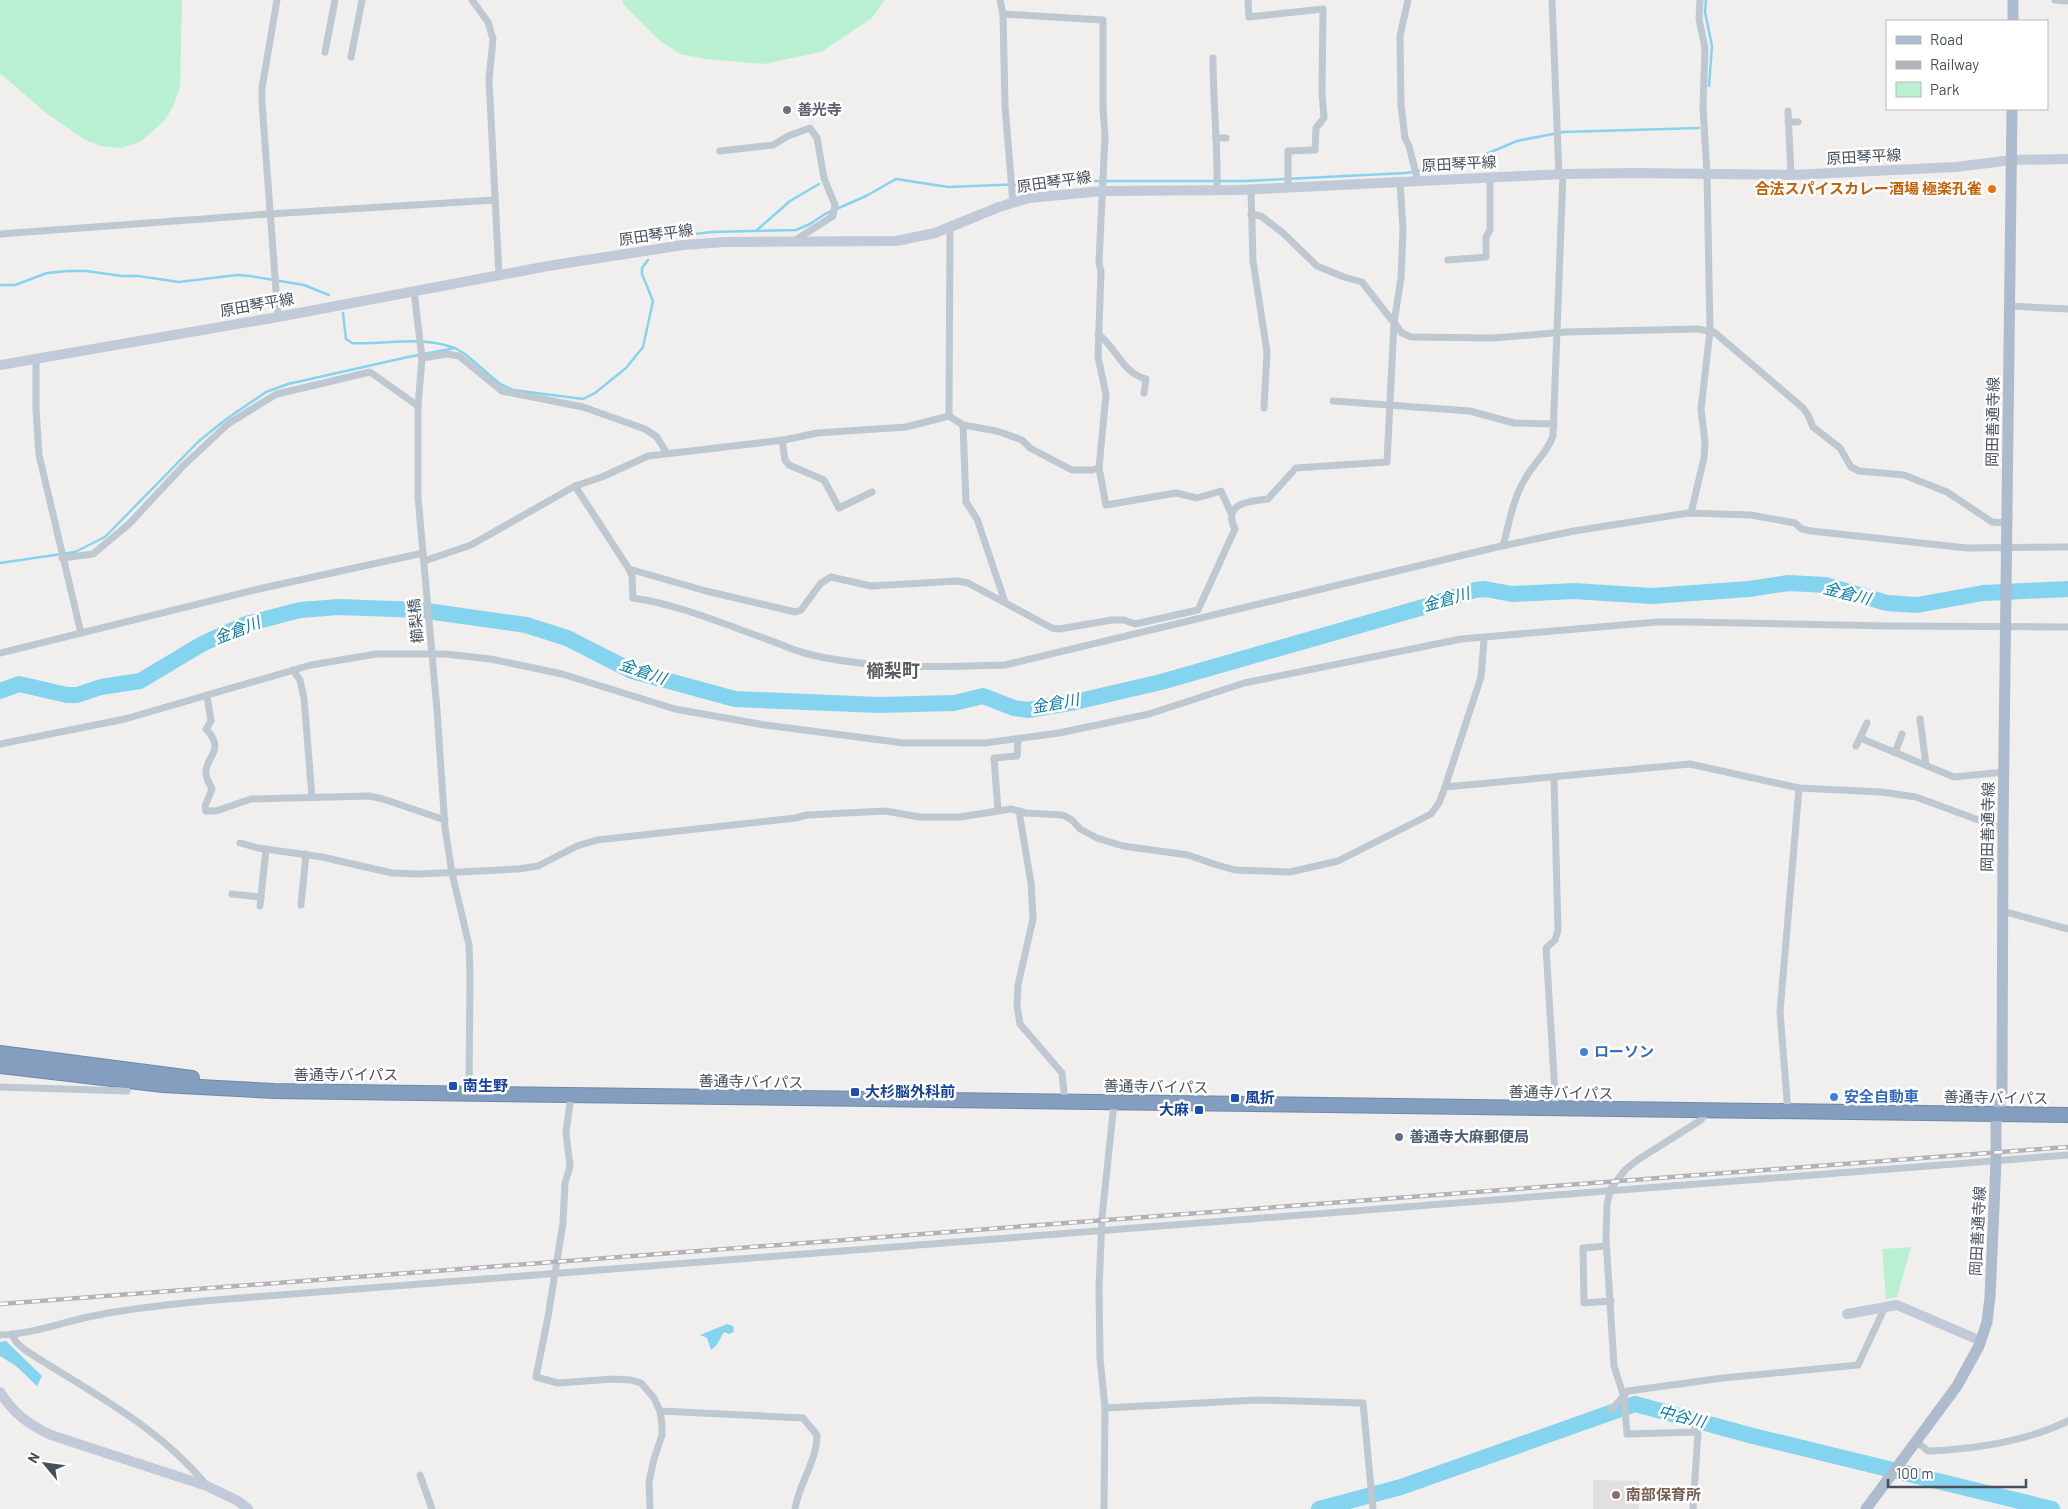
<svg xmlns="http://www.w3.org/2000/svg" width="2068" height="1509" viewBox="0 0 2068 1509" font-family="Barlow,'Noto Sans JP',sans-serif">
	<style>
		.education { fill: #e2dfe0 }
		.green { fill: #baf0d2 }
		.water { fill: #85d4ef }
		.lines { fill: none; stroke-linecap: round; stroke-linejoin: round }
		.stream { stroke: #85d4ef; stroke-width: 2.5 }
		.river { stroke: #85d4ef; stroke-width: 16 }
		.highway-casing { stroke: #6f89ab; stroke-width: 16 }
		.street { stroke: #bec8d1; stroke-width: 7 }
		.secondary { stroke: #c0cad8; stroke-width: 10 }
		.primary { stroke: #acbcce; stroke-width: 11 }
		.highway { stroke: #849ebf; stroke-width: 14 }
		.rail-casing { stroke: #b0b3b9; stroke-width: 4.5 }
		.rail { stroke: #fff; stroke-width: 2.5; stroke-dasharray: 8; stroke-linecap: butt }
		.worship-dot { fill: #6b7280; stroke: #fff; stroke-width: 2 }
		.food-dot { fill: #e8710a; stroke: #fff; stroke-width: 2 }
		.shop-dot { fill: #3f7fe0; stroke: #fff; stroke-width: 2 }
		.transit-dot { fill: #1a4fb4; stroke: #fff; stroke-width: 2 }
		.service-dot { fill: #5c6f8a; stroke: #fff; stroke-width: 2 }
		.education-dot { fill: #8d6e63; stroke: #fff; stroke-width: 2 }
		.labels { text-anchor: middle; stroke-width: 5; stroke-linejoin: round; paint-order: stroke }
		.worship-label { font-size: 15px; font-weight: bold; fill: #5b616d; stroke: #fff; text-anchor: start }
		.street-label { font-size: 15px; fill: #45505c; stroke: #fff }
		.food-label { font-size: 15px; font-weight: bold; fill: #c56008; stroke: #fff; text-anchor: end }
		.shop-label { font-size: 15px; font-weight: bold; fill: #366cbe; stroke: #fff; text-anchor: start }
		.transit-label { font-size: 15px; font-weight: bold; fill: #164399; stroke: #fff; text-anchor: start }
		.service-label { font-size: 15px; font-weight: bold; fill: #4e5e75; stroke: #fff; text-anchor: start }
		.education-label { font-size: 15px; font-weight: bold; fill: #785e54; stroke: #fff; text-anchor: start }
		.water-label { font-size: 16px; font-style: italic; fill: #087da6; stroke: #fff }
		.quarter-label { font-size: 18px; font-weight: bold; fill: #5a5e63; stroke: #fff }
	</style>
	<rect width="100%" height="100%" fill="#f1eeee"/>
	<path class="education" d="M1593,1480L1639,1481V1509H1593Z"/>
	<g class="green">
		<path d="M0,0H182L180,87L173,107L163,122L140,142L121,148L101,146L85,140L45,112L0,73Z"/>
		<path d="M622,0H885L872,18L821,52L764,64L706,59L680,54L659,40L624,5Z"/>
		<path d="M1911,1247L1897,1297L1886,1299L1882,1249Z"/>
	</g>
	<g class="water">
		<path d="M727,1324L733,1326L734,1332L729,1334L724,1332L716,1346L711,1350L707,1338L700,1335Z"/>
		<path d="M6,1341L42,1376L37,1386L16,1366L0,1356V1342Z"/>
	</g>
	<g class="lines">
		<g class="stream">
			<path d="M1706,0L1705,12L1712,46L1709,86"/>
			<path d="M757,230L790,201L819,184"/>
			<path d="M678,236L711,232L796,230L810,224L825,214L866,196L896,179L948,187L1097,181H1245L1406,173L1465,163L1517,141L1563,132L1699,128"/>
			<path d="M0,285H15L47,273L68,271H86L122,276H138L179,282L237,275L250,276L304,285L329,295"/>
			<path d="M343,313L346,339L352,343C385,345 422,335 454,348"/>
			<path d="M0,563L75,552L105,537L199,441L225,420L266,392L288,384L408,357L455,348L465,354L500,384L513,390L583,399L595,393L626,368L643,347L653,301L642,274V268L648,260"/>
		</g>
		<g class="river">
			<path d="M0,691L19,684L67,695H77L101,687L140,681L202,644L246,624L300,610L339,607L420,610L526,625L567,638L632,671L735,699L879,705L954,703L983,696L1014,708L1028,710L1075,702L1161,682L1427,606L1475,590L1485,589L1512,594L1574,591L1652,596L1749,589L1788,583L1807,584L1825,585L1887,603L1917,605L1983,593L2068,589"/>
			<path d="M1319,1509L1401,1487L1635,1404L1753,1436L2052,1509"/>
		</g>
		<g class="highway-casing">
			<g id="highway">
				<path d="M0,1053L192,1078"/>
				<path d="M0,1066L163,1085L274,1091L2068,1115"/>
			</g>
		</g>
		<g class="street">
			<path d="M277,0L262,88V103L278,317"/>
			<path d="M472,0L488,22L493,39L489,79L499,275"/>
			<path d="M1000,0L1003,14L1005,106L1013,203"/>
			<path d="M1248,0L1249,17L1323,9L1322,93L1324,118L1316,128L1315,150L1288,151V188"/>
			<path d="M1408,0L1400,36L1401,105L1405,138L1409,146L1418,182"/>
			<path d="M1552,0L1559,174"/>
			<path d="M2055,0L2068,1"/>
			<path d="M325,52L335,0"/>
			<path d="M351,57L362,0"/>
			<path d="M1213,58C1213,102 1218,146 1217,190"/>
			<path d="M1788,111L1791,175"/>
			<path d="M1788,122H1798"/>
			<path d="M1216,138H1226"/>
			<path d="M720,151L773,145L788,136L810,128L817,138L824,178L835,205L833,216L794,241"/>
			<path d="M1251,190L1253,261L1267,352L1264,408"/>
			<path d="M1251,214L1261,216L1283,233L1317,266L1344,277L1362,282L1402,333L1411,337L1493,338L1565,332L1697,329L1714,332L1803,408L1808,415L1813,427L1840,448L1851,467L1859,471L1904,475L1947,492L1992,522L2007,523"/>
			<path d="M0,234L269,214L495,200"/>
			<path d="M1448,260L1486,257V237L1490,230V178"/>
			<path d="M414,291L422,358L418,406V497L437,710L445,828L452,873L469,945L470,973L469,1092"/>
			<path d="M2010,306L2068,309"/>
			<path d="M1098,334C1117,348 1122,373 1146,379L1144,393"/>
			<path d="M422,358L447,354L459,356L502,391L583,407L645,429L657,437L666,452"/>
			<path d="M36,359V409L39,455L81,633"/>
			<path d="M1333,401L1470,411L1514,423L1554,424"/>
			<path d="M949,416L963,425L997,431L1022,440L1030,448L1072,470H1092L1099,468L1106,394L1098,357L1101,271L1099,263L1105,136L1103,108V20L1003,14"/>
			<path d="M949,416L950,226"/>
			<path d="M963,425L966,502L977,519L1005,602"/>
			<path d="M782,440L785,460L789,465L824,480L839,508L872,492"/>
			<path d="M1099,468L1106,505L1176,493L1197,498L1221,491L1231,513"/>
			<path d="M575,486L629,569L706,591L795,612L801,610L821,583L831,577L871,586L957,581L968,583L1052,628L1059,629L1112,620H1124L1135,624L1198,610L1235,529C1222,504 1248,501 1268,499L1296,468L1387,462L1394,323L1401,278L1403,229L1400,183"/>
			<path d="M1691,513L1704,458L1705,442L1701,409L1710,331L1707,174L1703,106L1705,48L1699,19L1700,0"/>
			<path d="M1503,546C1509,524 1513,498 1525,479C1533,464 1547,453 1553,436L1563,174"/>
			<path d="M62,558L93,554L129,524L183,466L228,424L260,404L277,394L370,372L418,406"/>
			<path d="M424,561L471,545L575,486L602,477L648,456L784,440L817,433L906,427L949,416"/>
			<path d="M629,569L632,576L633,598C681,605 726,625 772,641C782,645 793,650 804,653C869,670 939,667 1005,665L1497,547L1574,531L1688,513L1751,515L1795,523L1802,529L1811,531L1967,548L2068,547"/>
			<path d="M0,653L263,588L423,553"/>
			<path d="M293,670L300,680L304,698L312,797"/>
			<path d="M207,695L211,721L206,729C227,751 204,757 206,774C206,779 210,784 212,789L205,806L206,811H216L251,799L369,796L383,799L445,820"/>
			<path d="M1920,719L1926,765"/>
			<path d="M1860,738L1954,777L2004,772"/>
			<path d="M0,744L125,719L311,665L376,654H445L491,659L562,674L675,709L765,725L904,743H985L1059,733L1149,714L1244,683L1461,639L1657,622H1686L1890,626L2068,627"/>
			<path d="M1856,746L1867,723"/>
			<path d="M1895,753L1902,734"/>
			<path d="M1554,778L1558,930L1555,940L1546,948L1556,1109"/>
			<path d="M1445,787L1690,764L1799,788L1881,792L1916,797L2003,829"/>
			<path d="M998,810L994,758L1017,756L1018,740"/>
			<path d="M1019,811L1031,883L1033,919L1018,985L1017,1006L1020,1024L1062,1073L1065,1102"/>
			<path d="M240,843L258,848L322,857L392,873L420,874L519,869L538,866L577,846L597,840L795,818L807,815L885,811L920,817H960L1011,809L1026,813L1063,815L1072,820L1080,829L1097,838L1123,846L1188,855L1217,865L1235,870L1290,872L1338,861L1431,814L1439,803L1445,787L1481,677L1484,639"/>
			<path d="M232,894L261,897"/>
			<path d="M301,905L306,854"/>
			<path d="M260,906L266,849"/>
			<path d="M2002,911L2068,929"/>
			<path d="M0,1087L127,1091"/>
			<path d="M571,1095L566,1133L570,1166L565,1183L563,1223L548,1317L536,1377L558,1383L613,1379L631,1380L641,1383L654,1398L660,1411L662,1425V1435L654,1459L649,1482L650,1509"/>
			<path d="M1788,1112L1780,1012L1799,788"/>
			<path d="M1606,1246L1583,1248L1584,1303L1611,1301"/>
			<path d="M12,1334L16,1342L25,1350C88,1391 159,1426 207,1486"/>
			<path d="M0,1335C33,1334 62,1322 93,1316C129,1308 167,1305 203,1301L2068,1155"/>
			<path d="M1105,1408L1257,1400L1363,1403L1373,1509"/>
			<path d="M1611,1410L1628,1391L1723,1378L1858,1365L1885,1307"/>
			<path d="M660,1411L803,1418L817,1435C817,1461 799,1483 795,1509"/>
			<path d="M1917,1442L1928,1451C1975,1449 2025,1442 2068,1421"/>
			<path d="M420,1475L432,1509"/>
			<path d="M1104,1509L1105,1408L1100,1358L1099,1288L1102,1217L1114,1103"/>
			<path d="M1693,1509L1698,1432L1627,1434L1624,1397L1614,1366L1606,1239L1607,1204L1611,1188L1626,1169L1639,1159L1701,1120L1707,1111"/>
		</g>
		<g class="secondary">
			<path d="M0,365L278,317L548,266L683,245L725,242L896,241L935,233L999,207L1029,198L1103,191L1239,190L1563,174L1633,173L1791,175L1956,167L2012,160L2068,159"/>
			<path d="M1847,1314L1897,1305L1981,1341"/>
			<path d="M0,1392C13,1413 29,1425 51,1435L207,1486L238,1501L248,1509"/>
		</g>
		<g class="primary">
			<path d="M2013,21V0"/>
			<path d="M1866,1509L1957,1386L1979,1346L1987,1322L1990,1297L1996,1161V1123L2002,1093L2003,829L2012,109"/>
		</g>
		<use href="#highway" class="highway"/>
		<g class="rail-casing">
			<path id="rail" d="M0,1304L2068,1147"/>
		</g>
		<use href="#rail" class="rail"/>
	</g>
	<circle class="worship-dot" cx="787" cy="110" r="5"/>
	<circle class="food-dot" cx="1992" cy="189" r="5"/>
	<g class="shop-dot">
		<circle cx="1584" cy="1052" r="5"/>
		<circle cx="1834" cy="1097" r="5"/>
	</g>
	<g class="transit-dot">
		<rect x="448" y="1081" width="10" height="10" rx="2.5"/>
		<rect x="850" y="1087" width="10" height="10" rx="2.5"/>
		<rect x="1230" y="1093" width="10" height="10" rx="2.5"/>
		<rect x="1194" y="1105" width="10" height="10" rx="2.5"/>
	</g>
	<circle class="service-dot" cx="1399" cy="1137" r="5"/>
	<circle class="education-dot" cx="1616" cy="1495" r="5"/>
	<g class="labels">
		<g class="worship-label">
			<text x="797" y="115">善光寺</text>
		</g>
		<g class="street-label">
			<text transform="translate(1864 157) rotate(-3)" y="5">原田琴平線</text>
			<text transform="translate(1459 164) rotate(-3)" y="5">原田琴平線</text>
			<text transform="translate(1054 182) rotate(-8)" y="5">原田琴平線</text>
			<text transform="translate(656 235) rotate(-8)" y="5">原田琴平線</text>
			<text transform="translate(257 305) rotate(-10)" y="5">原田琴平線</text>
			<text transform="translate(1993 422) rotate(-89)" y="5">岡田善通寺線</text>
			<text transform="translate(416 621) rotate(-95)" y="5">櫛梨橋</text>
			<text transform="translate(1988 827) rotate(-89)" y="5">岡田善通寺線</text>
			<text x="346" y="1080">善通寺バイパス</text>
			<text transform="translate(751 1082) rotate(1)" y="5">善通寺バイパス</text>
			<text transform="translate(1156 1087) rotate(1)" y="5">善通寺バイパス</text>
			<text transform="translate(1561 1093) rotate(1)" y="5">善通寺バイパス</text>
			<text transform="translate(1996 1098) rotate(1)" y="5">善通寺バイパス</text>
			<text transform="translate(1978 1231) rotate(-87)" y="5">岡田善通寺線</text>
		</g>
		<g class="food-label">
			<text x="1982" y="194">合法スパイスカレー酒場 極楽孔雀</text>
		</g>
		<g class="shop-label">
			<text x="1594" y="1057">ローソン</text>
			<text x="1844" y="1102">安全自動車</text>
		</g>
		<g class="transit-label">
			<text x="463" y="1091">南生野</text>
			<text x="865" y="1097">大杉脳外科前</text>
			<text x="1245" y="1103">風折</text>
			<text x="1189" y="1115" text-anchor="end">大麻</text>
		</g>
		<g class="service-label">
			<text x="1409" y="1142">善通寺大麻郵便局</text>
		</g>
		<g class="education-label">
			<text x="1626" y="1500">南部保育所</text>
		</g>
		<g class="water-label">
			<text transform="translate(1847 593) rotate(14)" y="6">金倉川</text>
			<text transform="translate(1446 599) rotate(-16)" y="6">金倉川</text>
			<text transform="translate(237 630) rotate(-21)" y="6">金倉川</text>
			<text transform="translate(643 671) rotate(19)" y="6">金倉川</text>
			<text transform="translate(1055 703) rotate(-10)" y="6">金倉川</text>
			<text transform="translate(1682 1416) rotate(14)" y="6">中谷川</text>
		</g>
		<g class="quarter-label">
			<text x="893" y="677">櫛梨町</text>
		</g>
	</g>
	<rect x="1886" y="20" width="162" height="90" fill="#ffffff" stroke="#b5b9be"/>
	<rect x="1896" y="36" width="25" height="8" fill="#acbcce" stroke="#b5b9be"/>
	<text x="1930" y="45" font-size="15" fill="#45505c">Road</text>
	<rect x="1896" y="61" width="25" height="8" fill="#b0b3b9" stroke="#b5b9be"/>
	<text x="1930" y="70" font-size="15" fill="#45505c">Railway</text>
	<rect x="1896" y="82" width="25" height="15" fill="#baf0d2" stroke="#b5b9be"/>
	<text x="1930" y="95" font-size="15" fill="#45505c">Park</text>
	<g transform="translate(45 1464) rotate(299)" stroke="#ffffff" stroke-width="4" paint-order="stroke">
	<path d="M0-4L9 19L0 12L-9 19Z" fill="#45505c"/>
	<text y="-8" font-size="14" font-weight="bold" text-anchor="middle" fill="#45505c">N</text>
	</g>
	<path d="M1888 1479v8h138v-8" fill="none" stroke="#45505c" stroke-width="2.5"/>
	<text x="1896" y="1479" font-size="15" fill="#45505c" stroke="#ffffff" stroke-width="4" paint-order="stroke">100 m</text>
</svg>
